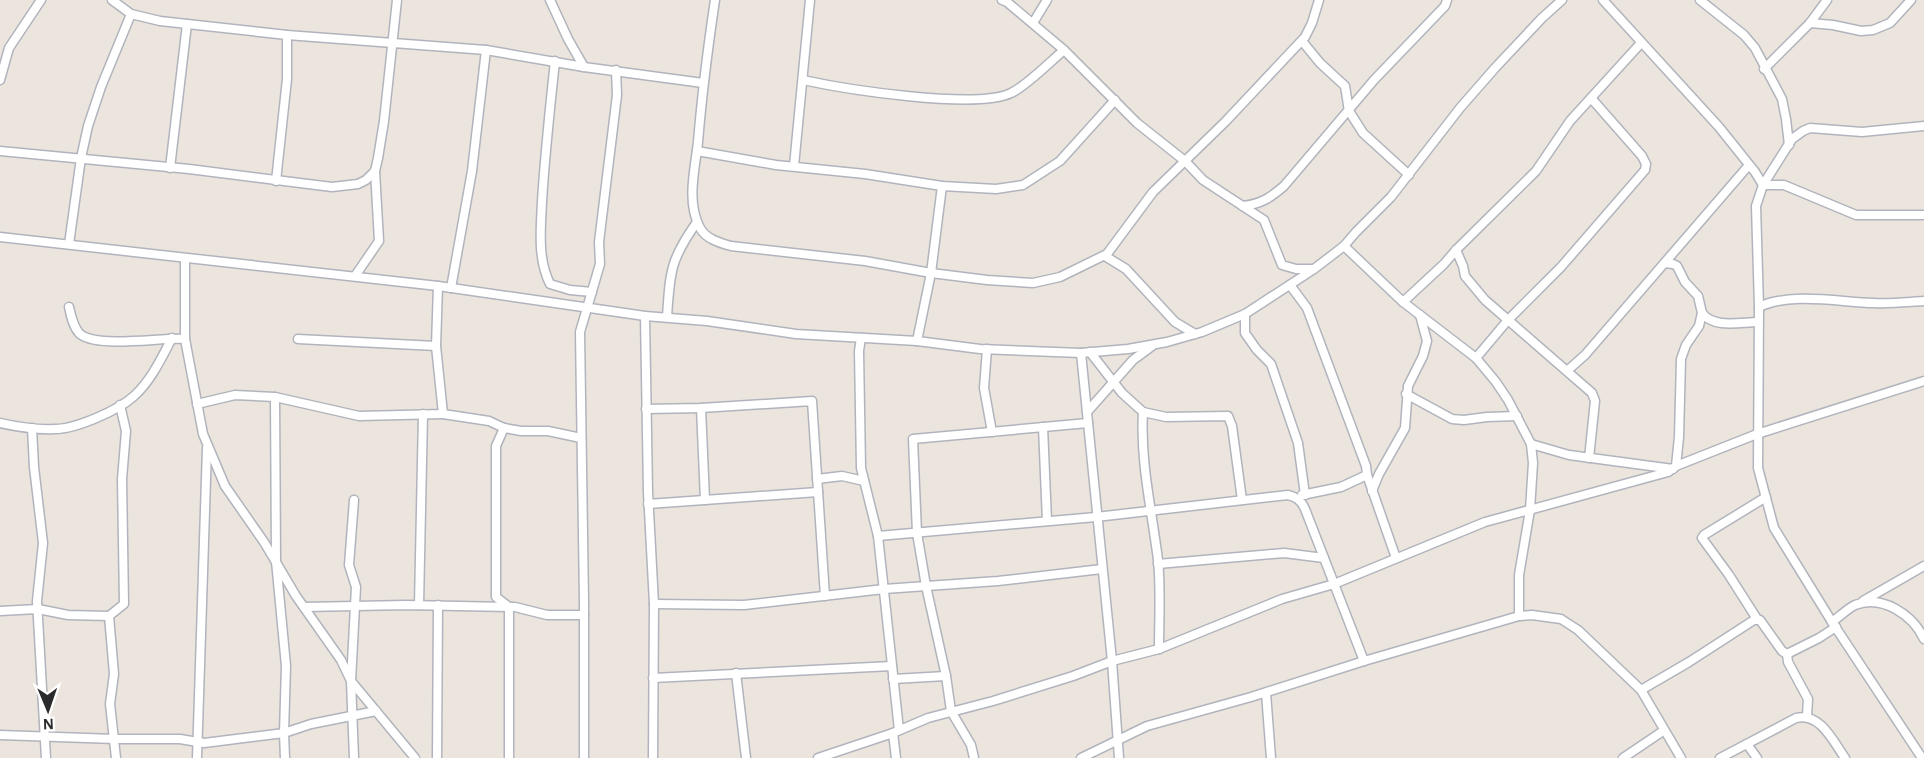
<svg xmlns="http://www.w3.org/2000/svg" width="1924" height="758" viewBox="0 0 1924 758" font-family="'Alegreya Sans',sans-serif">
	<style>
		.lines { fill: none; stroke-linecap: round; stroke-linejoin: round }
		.minor-casing { stroke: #b1b4bd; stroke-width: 11 }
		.minor { stroke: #fff; stroke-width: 8 }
	</style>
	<rect width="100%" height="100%" fill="#ebe5de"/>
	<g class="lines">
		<g class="minor-casing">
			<g id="minor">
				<path d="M112,0L131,14L160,21L287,35L486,50L584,67L703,83"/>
				<path d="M550,0L568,39L584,67"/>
				<path d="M715,0C708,47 702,94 698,142C695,169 686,202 700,228C706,239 720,243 731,246L865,261L931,273L987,280L1033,283L1060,277L1107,254L1153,192L1225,122L1305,37L1312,23L1319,0"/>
				<path d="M1002,0L1007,2L1064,50L1137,123L1185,161L1203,180L1264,220L1282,265L1296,269H1312"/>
				<path d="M1603,0L1719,127L1755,172L1763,185H1784L1856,215H1924"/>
				<path d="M1700,0L1744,35L1755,48L1782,99L1786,119L1789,145"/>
				<path d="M1033,23L1047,0"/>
				<path d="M1810,23L1833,25L1861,31L1873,30L1890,23L1911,0"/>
				<path d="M1302,41L1320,63L1345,86L1349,111L1363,133L1409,175"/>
				<path d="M555,61C550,107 545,154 542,201C541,228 537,258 550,284L570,290L592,292"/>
				<path d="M1764,69L1810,23L1827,0"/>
				<path d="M0,80L9,48L41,0"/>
				<path d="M803,80C844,89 976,110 1011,93C1025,87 1051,61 1064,50"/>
				<path d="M0,151L189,169L332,187L358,184L366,180L375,171L378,158L384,121L397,0"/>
				<path d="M697,151L776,165L865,174L942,186L996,189L1023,185L1060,161L1115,100"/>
				<path d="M794,166L810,0"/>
				<path d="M170,168L187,24"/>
				<path d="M276,181L287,79V35"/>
				<path d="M1243,206C1261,204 1270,198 1284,186L1374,80L1445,6L1447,0"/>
				<path d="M0,237L438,286L645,316L707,321L796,334L917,341L980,349L1081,353L1128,349L1167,342L1202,332L1245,314L1314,269L1344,246L1356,232L1391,197L1460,108L1495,68L1542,18L1562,0"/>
				<path d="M69,244L81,158L88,126L101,87L131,14"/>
				<path d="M1344,246L1403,302L1476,358L1496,382L1508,400L1531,444L1533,463L1530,510L1519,575V616"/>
				<path d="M1456,250L1463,266L1465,276L1485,300L1592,393L1595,401L1589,458"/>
				<path d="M1105,256L1126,269L1175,322L1195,334"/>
				<path d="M185,259V339L203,434L225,486L264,542L296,596L341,660L351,681L415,758"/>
				<path d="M1665,263L1673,264L1677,266L1685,282L1698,296L1702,313L1699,326L1686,345L1681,359L1679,437L1676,466"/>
				<path d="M355,276L379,241L375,171"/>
				<path d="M1290,285L1307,308L1366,466L1367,475L1396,558"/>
				<path d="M451,288L472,171L486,50"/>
				<path d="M1403,302L1444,264L1456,250L1536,171L1570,121L1641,43"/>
				<path d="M69,307C71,316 73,326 79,333C94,349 162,337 185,339"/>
				<path d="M1759,307C1789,292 1840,302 1873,303C1890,304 1907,302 1924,301"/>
				<path d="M1702,313C1714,329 1741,322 1758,322"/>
				<path d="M1245,314V333L1257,350L1271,364L1286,408L1298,443L1305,495"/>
				<path d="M645,316L648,492L654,604L653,758"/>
				<path d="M667,317C670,272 670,260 697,222"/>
				<path d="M861,338L859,351L861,468L878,536L899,730"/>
				<path d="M298,339L436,346"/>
				<path d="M917,341L931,273L942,186"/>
				<path d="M987,349L984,388L992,432"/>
				<path d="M1090,352L1122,393L1143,412C1140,462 1152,511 1158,560C1161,589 1159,620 1159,649"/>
				<path d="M1081,353L1112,661L1119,758"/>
				<path d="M1476,358L1508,320L1561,267L1645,170L1646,164L1642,156L1591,98"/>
				<path d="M1568,370L1585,355L1749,165"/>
				<path d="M1406,394L1452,419L1464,420L1487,417L1517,416"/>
				<path d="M275,397L276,561L286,666L284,733L285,758"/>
				<path d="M197,404L235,395L275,397L359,416L443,414L436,346L438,286"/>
				<path d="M701,408L705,500"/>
				<path d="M646,409L701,408L812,401L825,596"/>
				<path d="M1087,412L1133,360L1152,346"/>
				<path d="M1143,412L1166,417L1228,416L1232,426L1242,500"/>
				<path d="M443,414L489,421L504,428L521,431H548L581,438"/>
				<path d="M0,423C18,427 36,430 55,429C76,429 119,410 134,396C151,381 162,357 172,338"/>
				<path d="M1043,427L1047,521"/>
				<path d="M32,428L34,467L43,543L37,601L46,758"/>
				<path d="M504,428L496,446V597L509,607V758"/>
				<path d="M1531,444L1569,455L1673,469"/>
				<path d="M817,479L842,476L864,481"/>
				<path d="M1372,491L1379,474L1405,428L1408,386L1423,356L1427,341L1420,315"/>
				<path d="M1302,495L1341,487L1367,475"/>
				<path d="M648,504L818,492"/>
				<path d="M878,536L1096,517L1288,495C1296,497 1301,500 1305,509L1364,661"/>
				<path d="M1158,564L1284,553L1324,558"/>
				<path d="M1863,601L1924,566"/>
				<path d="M654,604L744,605L884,589L998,581L1102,569"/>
				<path d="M419,605L423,414"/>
				<path d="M304,607L406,605L515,607L547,615H584"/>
				<path d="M0,611L38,609L68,615L109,616"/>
				<path d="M1757,619L1729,575L1702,538L1704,535L1766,497"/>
				<path d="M1832,622C1839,617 1847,609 1855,605C1882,594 1913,615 1924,639"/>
				<path d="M1787,654L1788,662L1808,699L1807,716"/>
				<path d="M736,673L746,758"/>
				<path d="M653,678L892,666"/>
				<path d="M893,679L946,676"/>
				<path d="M1641,690L1689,662L1754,620H1760L1782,651L1787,654L1819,638L1836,627"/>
				<path d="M1266,693L1271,758"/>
				<path d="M893,733L896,758"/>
				<path d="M0,735L115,739H180L204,743L284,733L311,724L376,711"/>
				<path d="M1747,744L1757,758"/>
				<path d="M116,758L110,704L114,674L109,616L124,604L122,479L126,431L120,405"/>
				<path d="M197,758L207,448"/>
				<path d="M354,758L351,681L356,587L349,565L354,500"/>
				<path d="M437,758L438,605"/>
				<path d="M584,758V602L580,332L600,264L599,242L617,95L616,70"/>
				<path d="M818,758L893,733L928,718L993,701L1073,676L1112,661L1159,649L1282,599L1334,584L1485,522L1668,472L1676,466L1757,434L1924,381"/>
				<path d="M974,758L971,745L951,711L946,676L926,586L917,533L913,439L1088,423"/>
				<path d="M1081,758L1147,726L1251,697L1364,661L1519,616L1532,615L1561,619L1578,630L1641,690L1681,758"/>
				<path d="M1623,758L1663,731"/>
				<path d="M1720,758L1796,718C1820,712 1833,741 1845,758"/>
				<path d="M1922,758L1832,622L1774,528L1758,468L1759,307L1756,206L1763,185L1792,139L1803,131L1810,128L1862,132L1924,126"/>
			</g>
		</g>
		<use href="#minor" class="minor"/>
	</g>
	<g transform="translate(48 710) rotate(178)" stroke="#ffffff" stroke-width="4.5" paint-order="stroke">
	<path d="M0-4.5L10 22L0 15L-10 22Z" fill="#2b2b2b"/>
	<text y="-9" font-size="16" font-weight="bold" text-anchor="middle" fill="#2b2b2b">N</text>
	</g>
</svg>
